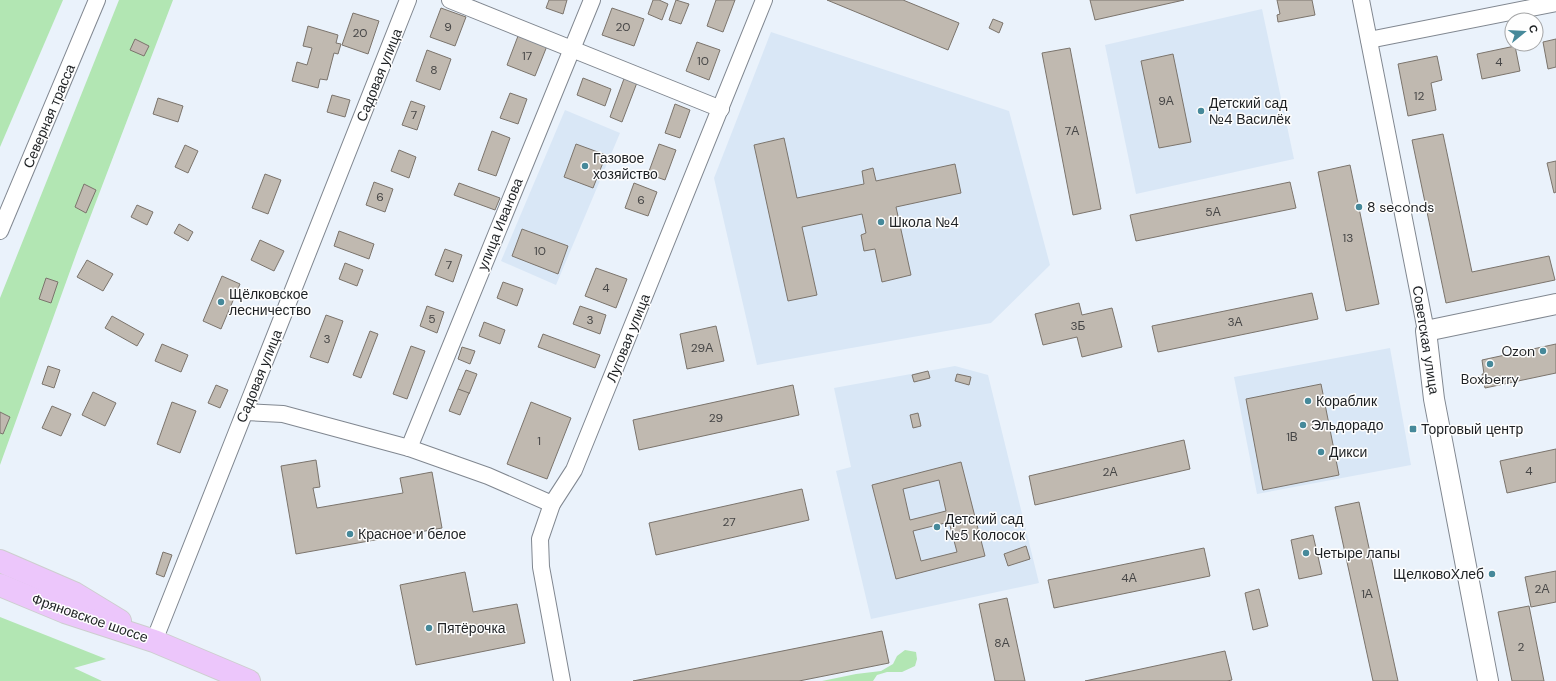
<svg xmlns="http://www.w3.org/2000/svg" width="1556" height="681" viewBox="0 0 1556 681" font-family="'DM Sans',sans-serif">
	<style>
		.built { fill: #d9e7f6 }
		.green { fill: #b2e6b3 }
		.building { fill: #c0b9b0; stroke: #7b746c; fill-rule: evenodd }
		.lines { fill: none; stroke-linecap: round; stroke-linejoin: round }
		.minor-casing { stroke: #808790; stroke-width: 18 }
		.tertiary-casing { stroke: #808790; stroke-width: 22 }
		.primary-casing { stroke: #cdcecf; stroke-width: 24 }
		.minor { stroke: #fff; stroke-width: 16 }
		.tertiary { stroke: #fff; stroke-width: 20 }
		.primary { stroke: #ecc6fb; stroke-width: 22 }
		.poi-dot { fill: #46899a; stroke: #fefefe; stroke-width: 1.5 }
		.labels { text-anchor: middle; stroke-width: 3; stroke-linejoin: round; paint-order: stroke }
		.number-label { font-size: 12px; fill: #464646 }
		.street-label { font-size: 14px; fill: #1d2023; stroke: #fefefe }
		.poi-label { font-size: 14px; fill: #1d2023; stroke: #fefefe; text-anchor: start }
	</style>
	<rect width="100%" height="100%" fill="#eaf2fb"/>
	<g class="built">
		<path d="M1262,9L1294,159L1136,194L1105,45Z"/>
		<path d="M771,32L1009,111L1050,265L991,323L757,365L714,178Z"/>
		<path d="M565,110L620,133L556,285L501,261Z"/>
		<path d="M1390,348L1411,465L1257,494L1234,377Z"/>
		<path d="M955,366L988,375L1039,583L871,619L836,471L851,467L834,388Z"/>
	</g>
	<g class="green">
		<path d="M0,0H63L0,147Z"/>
		<path d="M119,0H173L78,249L0,465V298Z"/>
		<path d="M0,617L106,659L74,668L102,681H0Z"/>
		<path d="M905,650L916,652L917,659L915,666L902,672H887L877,675L873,681H822L856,674L881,671L893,664L897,656Z"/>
	</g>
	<g class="building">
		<path d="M549,0H567L563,14L546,8Z"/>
		<path d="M653,0H659L668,4L662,20L648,14Z"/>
		<path d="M676,0L689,4L681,24L669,20Z"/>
		<path d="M716,0H735L723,32L707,26Z"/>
		<path d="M827,0H903L959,23L948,50Z"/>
		<path d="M1090,0H1184L1095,20Z"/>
		<path d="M1277,0H1312L1315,15L1278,22L1277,15L1280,14Z"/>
		<path d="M441,8L466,17L455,46L430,37Z"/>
		<path d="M612,8L644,19L634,46L602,35Z"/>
		<path d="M353,13L379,21L368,54L342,45Z"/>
		<path d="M993,19L1003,23L999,33L989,28Z"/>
		<path d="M308,26L338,35L336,43L341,44L338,54L334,53L327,80L320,79L318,88L292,81L297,62L307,65L312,48L303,46Z"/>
		<path d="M518,36L547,46L535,76L507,65Z"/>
		<path d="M135,39L149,46L144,56L130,50Z"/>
		<path d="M1556,39V67L1548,69L1543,42Z"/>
		<path d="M697,42L720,50L709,80L686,71Z"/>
		<path d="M1515,46L1520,71L1482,79L1477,54Z"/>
		<path d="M1070,48L1101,209L1073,215L1042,53Z"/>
		<path d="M427,50L451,59L440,90L416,81Z"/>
		<path d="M1173,54L1191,142L1159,148L1141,61Z"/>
		<path d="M1437,56L1442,80L1431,83L1436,110L1408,116L1398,64Z"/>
		<path d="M625,76L638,80L622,122L610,117Z"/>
		<path d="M583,78L611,89L605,106L577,95Z"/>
		<path d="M510,93L527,99L518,124L500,118Z"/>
		<path d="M332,95L350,100L345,117L327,112Z"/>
		<path d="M158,98L183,106L178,122L153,114Z"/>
		<path d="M411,101L425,106L417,130L402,125Z"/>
		<path d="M675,104L690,110L680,138L665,133Z"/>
		<path d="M492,131L510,138L496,176L478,170Z"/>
		<path d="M1443,134L1472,272L1549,256L1555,280L1446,303L1412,140Z"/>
		<path d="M784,138L797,198L864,184L862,171L873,168L876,181L955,164L961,193L896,207L911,275L882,282L875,249L864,251L861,235L866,233L862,214L802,227L817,295L788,301L754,145Z"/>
		<path d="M576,144L606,155L593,188L564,177Z"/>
		<path d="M659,144L676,150L665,180L648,174Z"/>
		<path d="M185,145L198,151L188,173L175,167Z"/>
		<path d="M399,150L416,157L409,178L391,171Z"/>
		<path d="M1556,161V192L1554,193L1547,163Z"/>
		<path d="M1350,165L1379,304L1346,311L1318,172Z"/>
		<path d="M265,174L281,180L268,214L252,208Z"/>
		<path d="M374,182L393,189L385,212L366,205Z"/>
		<path d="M1290,182L1296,208L1136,241L1130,215Z"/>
		<path d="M459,183L500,198L495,210L454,195Z"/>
		<path d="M634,183L657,192L648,216L625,208Z"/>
		<path d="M84,184L96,190L86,213L75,207Z"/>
		<path d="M137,205L153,212L147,225L131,217Z"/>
		<path d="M179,224L193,232L188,241L174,233Z"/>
		<path d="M522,229L568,246L558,274L512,256Z"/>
		<path d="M339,231L374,244L369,259L334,246Z"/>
		<path d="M260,240L284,251L274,271L251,260Z"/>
		<path d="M445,249L462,255L453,282L435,275Z"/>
		<path d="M87,260L113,274L103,291L77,277Z"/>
		<path d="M345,263L363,270L357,286L339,279Z"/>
		<path d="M596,268L627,279L616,308L585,296Z"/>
		<path d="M222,276L240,284L221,329L203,321Z"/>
		<path d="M46,278L58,282L51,303L39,299Z"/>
		<path d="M503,282L523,289L517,306L497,298Z"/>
		<path d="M1312,293L1318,319L1158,352L1152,326Z"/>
		<path d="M1079,303L1082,315L1112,308L1122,347L1082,357L1077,337L1043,345L1035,314Z"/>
		<path d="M427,306L444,312L437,333L420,326Z"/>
		<path d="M580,306L606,315L600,334L573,324Z"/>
		<path d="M326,315L343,321L328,363L310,357Z"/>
		<path d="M112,316L144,334L137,346L105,328Z"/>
		<path d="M484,322L505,330L500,344L479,336Z"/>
		<path d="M716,326L724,361L687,369L680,334Z"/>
		<path d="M370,331L378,334L361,378L353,375Z"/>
		<path d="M543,334L600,355L595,368L538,347Z"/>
		<path d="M162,344L188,355L181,372L155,361Z"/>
		<path d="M1556,344V373L1485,388L1482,374H1484L1482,360Z"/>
		<path d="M411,346L425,351L407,399L393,394Z"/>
		<path d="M462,347L475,351L470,364L458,359Z"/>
		<path d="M48,366L60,370L54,388L42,384Z"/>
		<path d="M466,370L477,374L469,394L458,389Z"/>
		<path d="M928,371L930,378L914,382L912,375Z"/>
		<path d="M957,374L971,377L969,385L955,381Z"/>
		<path d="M1321,384L1339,475L1263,490L1246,399Z"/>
		<path d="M216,385L228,390L220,408L208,403Z"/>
		<path d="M793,385L799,415L639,450L633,420Z"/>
		<path d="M458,389L469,393L460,415L449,411Z"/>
		<path d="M93,392L116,403L105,426L82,415Z"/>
		<path d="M172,402L196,411L180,453L157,444Z"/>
		<path d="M531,402L571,418L547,479L507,464Z"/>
		<path d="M52,406L71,414L61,436L42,428Z"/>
		<path d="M0,412L10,417L3,434L0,433Z"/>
		<path d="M918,413L921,426L913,428L910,415Z"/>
		<path d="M1184,440L1190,469L1035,505L1029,476Z"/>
		<path d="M1556,449V482L1507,493L1500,461Z"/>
		<path d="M316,460L320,487L313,488L317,508L403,493L400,478L432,472L442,528L296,554L281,466Z"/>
		<path d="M961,462L985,556L896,579L872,485ZM939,480L946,511L910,520L903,489ZM949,522L957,552L921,561L913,531Z"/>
		<path d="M802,489L809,520L656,555L649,523Z"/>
		<path d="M1359,502L1398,681H1373L1335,507Z"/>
		<path d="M1313,535L1322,574L1299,579L1291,540Z"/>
		<path d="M1026,546L1030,559L1008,566L1004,554Z"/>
		<path d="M1204,548L1210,576L1054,608L1048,580Z"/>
		<path d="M163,552L172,555L164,577L156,574Z"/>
		<path d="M1556,571V602L1531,607L1525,577Z"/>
		<path d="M465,572L473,612L517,604L525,643L416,665L400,585Z"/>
		<path d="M1259,589L1268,626L1253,630L1245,593Z"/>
		<path d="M1007,598L1025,681H995L979,604Z"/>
		<path d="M1529,606L1544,681H1512L1498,612Z"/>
		<path d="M882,631L889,663L799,681H633Z"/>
		<path d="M1225,651L1232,680L1227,681H1085Z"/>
	</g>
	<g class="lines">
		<g class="minor-casing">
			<g id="minor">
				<path d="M450,0L721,109"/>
				<path d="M1361,0L1426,331"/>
				<path d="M1369,40L1556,3"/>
				<path d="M0,231L97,0"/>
				<path d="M245,412L283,414L409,448L488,476L552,504"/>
				<path d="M409,448L592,0"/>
				<path d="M154,641L408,0"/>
				<path d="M562,681L541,567L540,539L552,504L574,470L764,0"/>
			</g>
		</g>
		<g class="tertiary-casing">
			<path id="tertiary" d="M1488,681L1434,399L1426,331L1556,304"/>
		</g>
		<g class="primary-casing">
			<g id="primary">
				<path d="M0,561L74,593L120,621"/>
				<path d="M0,585L65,612L154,641L249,681"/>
			</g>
		</g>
		<use href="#minor" class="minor"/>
		<use href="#tertiary" class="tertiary"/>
		<use href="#primary" class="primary"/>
	</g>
	<g class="poi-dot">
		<circle cx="1201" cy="111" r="4"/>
		<circle cx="585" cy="166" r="4"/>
		<circle cx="1359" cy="207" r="4"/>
		<circle cx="881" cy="222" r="4"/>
		<circle cx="221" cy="302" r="4"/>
		<circle cx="1543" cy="351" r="4"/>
		<circle cx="1490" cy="364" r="4"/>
		<circle cx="1308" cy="401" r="4"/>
		<circle cx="1303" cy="425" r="4"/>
		<rect x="1409" y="425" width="8" height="8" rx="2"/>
		<circle cx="1321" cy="452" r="4"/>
		<circle cx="937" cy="527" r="4"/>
		<circle cx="350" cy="534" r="4"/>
		<circle cx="1306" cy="553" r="4"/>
		<circle cx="1492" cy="574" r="4"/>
		<circle cx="429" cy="628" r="4"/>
	</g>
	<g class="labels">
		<g class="number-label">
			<text x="448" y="31">9</text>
			<text x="623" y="31">20</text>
			<text x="360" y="37">20</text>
			<text x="527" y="60">17</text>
			<text x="703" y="65">10</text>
			<text x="1499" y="66">4</text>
			<text x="434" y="74">8</text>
			<text x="1419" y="100">12</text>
			<text x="1166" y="105">9А</text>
			<text x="414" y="119">7</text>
			<text x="1072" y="135">7А</text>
			<text x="380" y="201">6</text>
			<text x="641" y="204">6</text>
			<text x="1213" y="216">5А</text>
			<text x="1348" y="242">13</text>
			<text x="540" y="255">10</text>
			<text x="449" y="269">7</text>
			<text x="606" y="292">4</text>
			<text x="432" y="323">5</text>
			<text x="590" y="324">3</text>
			<text x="1235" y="326">3А</text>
			<text x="1078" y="330">3Б</text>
			<text x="327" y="343">3</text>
			<text x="702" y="352">29А</text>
			<text x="716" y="422">29</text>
			<text x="1292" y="441">1В</text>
			<text x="539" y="445">1</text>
			<text x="1529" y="475">4</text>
			<text x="1110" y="476">2А</text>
			<text x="729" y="526">27</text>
			<text x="1129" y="582">4А</text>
			<text x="1542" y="593">2А</text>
			<text x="1367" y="598">1А</text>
			<text x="1002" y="647">8А</text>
			<text x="1521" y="651">2</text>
		</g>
		<g class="street-label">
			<text transform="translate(379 75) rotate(-68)" y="5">Садовая улица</text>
			<text transform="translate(49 116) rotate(-67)" y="5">Северная трасса</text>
			<text transform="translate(500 224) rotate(-68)" y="5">улица Иванова</text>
			<text transform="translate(628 338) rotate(-68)" y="5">Луговая улица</text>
			<text transform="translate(1426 340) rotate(81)" y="5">Советская улица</text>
			<text transform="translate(259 376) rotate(-68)" y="5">Садовая улица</text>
			<text transform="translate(90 618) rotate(19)" y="5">Фряновское шоссе</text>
		</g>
		<g class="poi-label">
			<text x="1209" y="108">Детский сад<tspan x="1209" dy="16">№4 Василёк</tspan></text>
			<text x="593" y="163">Газовое<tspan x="593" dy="16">хозяйство</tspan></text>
			<text x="1367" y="212">8 seconds</text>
			<text x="889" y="227">Школа №4</text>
			<text x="229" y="299">Щёлковское<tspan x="229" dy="16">лесничество</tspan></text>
			<text x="1535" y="356" text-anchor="end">Ozon</text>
			<text x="1490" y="384" text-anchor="middle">Boxberry</text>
			<text x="1316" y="406">Кораблик</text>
			<text x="1311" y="430">Эльдорадо</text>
			<text x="1421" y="434">Торговый центр</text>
			<text x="1329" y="457">Дикси</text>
			<text x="945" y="524">Детский сад<tspan x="945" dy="16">№5 Колосок</tspan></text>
			<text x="358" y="539">Красное и белое</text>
			<text x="1314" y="558">Четыре лапы</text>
			<text x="1484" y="579" text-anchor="end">ЩелковоХлеб</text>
			<text x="437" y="633">Пятёрочка</text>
		</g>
	</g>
	<g transform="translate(1524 32) rotate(72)"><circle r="19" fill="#fefefe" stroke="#a4a5a6"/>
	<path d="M0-3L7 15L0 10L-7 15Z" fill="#46899a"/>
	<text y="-6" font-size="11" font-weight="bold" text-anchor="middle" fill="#1d2023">С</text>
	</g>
</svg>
